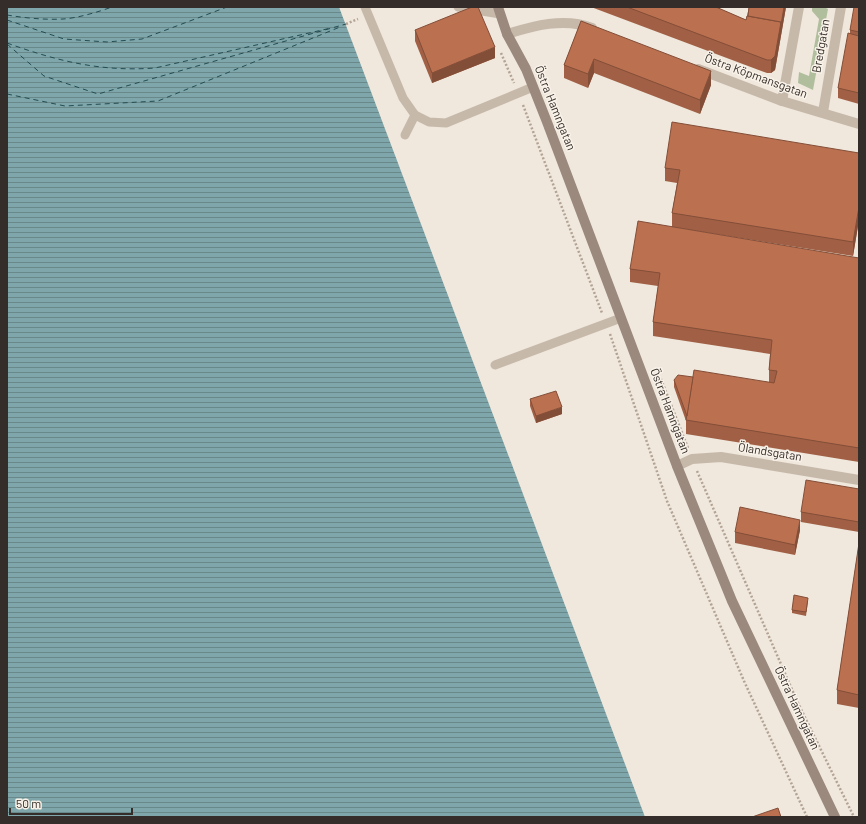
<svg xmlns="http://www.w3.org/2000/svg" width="866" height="824" viewBox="0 0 866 824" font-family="Barlow,sans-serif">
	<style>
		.green { fill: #b1be9e }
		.water { fill: url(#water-rules) }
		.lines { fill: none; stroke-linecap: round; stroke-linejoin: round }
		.ferry { stroke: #224d53; stroke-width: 1; stroke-dasharray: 5 4; stroke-linecap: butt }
		.path { stroke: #b3a394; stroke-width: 2.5; stroke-dasharray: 2 2; stroke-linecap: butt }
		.lane { stroke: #c7b9aa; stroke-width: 9 }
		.street { stroke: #c7b9aa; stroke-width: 10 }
		.secondary { stroke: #9a897c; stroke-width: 10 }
		.wall { fill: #a16045 }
		.shaded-wall { fill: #834e38 }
		.building { fill: #bb7050; stroke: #834e38 }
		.labels { text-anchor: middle; stroke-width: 3; stroke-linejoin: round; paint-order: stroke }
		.street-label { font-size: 12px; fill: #352d29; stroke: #f8f2e9 }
	</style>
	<defs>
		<pattern id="water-rules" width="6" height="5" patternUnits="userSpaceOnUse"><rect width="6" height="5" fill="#7fa6aa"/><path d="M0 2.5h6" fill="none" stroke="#69888a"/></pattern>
	</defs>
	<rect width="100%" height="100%" fill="#f0e8dd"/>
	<path class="green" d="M812,7H824L828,9L813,90L798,83L799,72L809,76L819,19L812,11Z"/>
	<path class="water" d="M7,7H339L645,817H7Z"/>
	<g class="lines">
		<g class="ferry">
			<path d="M7,15C25,18 45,20 63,19C78,18 98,12 112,7"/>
			<path d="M7,20L64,39L107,42L142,39L227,7"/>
			<path d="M7,43C57,61 101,72 155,68L331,28"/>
			<path d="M7,44L44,76L98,94L346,24"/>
			<path d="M7,94L65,106L158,101L340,27"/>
		</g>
		<g class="path">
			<path d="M346,24L358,19"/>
			<path d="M501,53L514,83"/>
			<path d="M523,105L602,313"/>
			<path d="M610,334L667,501L744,681L807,817"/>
			<path d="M657,379H661L688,448"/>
			<path d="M697,471L797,701L854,817"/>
		</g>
		<g class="lane">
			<path d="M365,7L403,98L415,115L429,122L446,123L533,87"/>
			<path d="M458,7L500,14"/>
			<path d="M405,135L415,115"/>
			<path d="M495,365L621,318"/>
		</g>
		<g class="street">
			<path d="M507,34C533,26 564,17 592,28"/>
			<path d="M698,69L782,101L859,124"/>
			<path d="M782,101L799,7"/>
			<path d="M823,112L841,7"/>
			<path d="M677,466L692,459L721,457L859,480"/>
		</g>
		<path class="secondary" d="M498,7L507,34L526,69L547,122L677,466L732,601L835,817"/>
	</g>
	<g class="wall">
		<path d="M591,7H720V9L746,20L749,7H786L775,70L771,73H767Z"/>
		<path d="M859,7V104L838,98V88L850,34V30Z"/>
		<path d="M581,21L711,85L700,114L594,73L588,88L564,78V65Z"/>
		<path d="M415,30L495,58L432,83L415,41Z"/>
		<path d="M859,153V220L853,256L672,227V213L677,183L665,181V168Z"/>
		<path d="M859,258V462L686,434V421L674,387V380L693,377L769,382V370L770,354L653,336V322L658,286L630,282V269Z"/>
		<path d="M530,399L562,414L536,423L530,406Z"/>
		<path d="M859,489V532L801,522V512Z"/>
		<path d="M800,530L795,555L735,543V532Z"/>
		<path d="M859,543V708L837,704V690Z"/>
		<path d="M808,601L806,616L792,613V610Z"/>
	</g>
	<g class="shaded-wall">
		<path d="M784,7H786L775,70L771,73V60Z"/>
		<path d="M495,47V58L432,83V73Z"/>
		<path d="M594,59V73L588,88V74Z"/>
		<path d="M711,71V85L700,114V100Z"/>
		<path d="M859,207V220L853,256V242Z"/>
		<path d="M562,407V414L536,423V416Z"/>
		<path d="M800,520V530L795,555V545Z"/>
	</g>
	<g class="building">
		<path d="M472,7H478L495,47L432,73L415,30Z"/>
		<path d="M627,7H716L746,20L747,16L781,22L775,56L771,60H767Z"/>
		<path d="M749,7H784L781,25V22L748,16Z"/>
		<path d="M854,7H859V32L850,30Z"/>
		<path d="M581,21L711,71L700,100L594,59L588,74L564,65Z"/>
		<path d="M848,33L859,36V93L838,88Z"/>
		<path d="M672,122L859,153V207L853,242L672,213L680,170L665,168Z"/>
		<path d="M638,221L859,258V448L686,420L694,370L774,383L777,371L769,370L772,340L653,322L660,273L630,269Z"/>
		<path d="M678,375L693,377L687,416L674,380Z"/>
		<path d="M556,391L562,407L536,416L530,399Z"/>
		<path d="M806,480L859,489V522L801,512Z"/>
		<path d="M740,507L800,520L795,545L735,532Z"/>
		<path d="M859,543V695L837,690Z"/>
		<path d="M794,595L808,598L806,612L792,610Z"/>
		<path d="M778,808L781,817H752Z"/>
	</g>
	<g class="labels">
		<g class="street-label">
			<text transform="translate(821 46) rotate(-80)" y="4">Bredgatan</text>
			<text transform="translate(756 76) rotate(20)" y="4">Östra Köpmansgatan</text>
			<text transform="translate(555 108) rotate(68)" y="4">Östra Hamngatan</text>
			<text transform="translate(670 411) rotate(69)" y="4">Östra Hamngatan</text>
			<text transform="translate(770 452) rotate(9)" y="4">Ölandsgatan</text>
			<text transform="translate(797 708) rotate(65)" y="4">Östra Hamngatan</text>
		</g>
	</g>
	<rect width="866" height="824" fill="none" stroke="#352d29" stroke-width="16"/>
	<path d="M10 808v6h122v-6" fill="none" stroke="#352d29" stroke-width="2"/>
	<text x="16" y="808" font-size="12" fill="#352d29" stroke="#f8f2e9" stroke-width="3" paint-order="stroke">50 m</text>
</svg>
